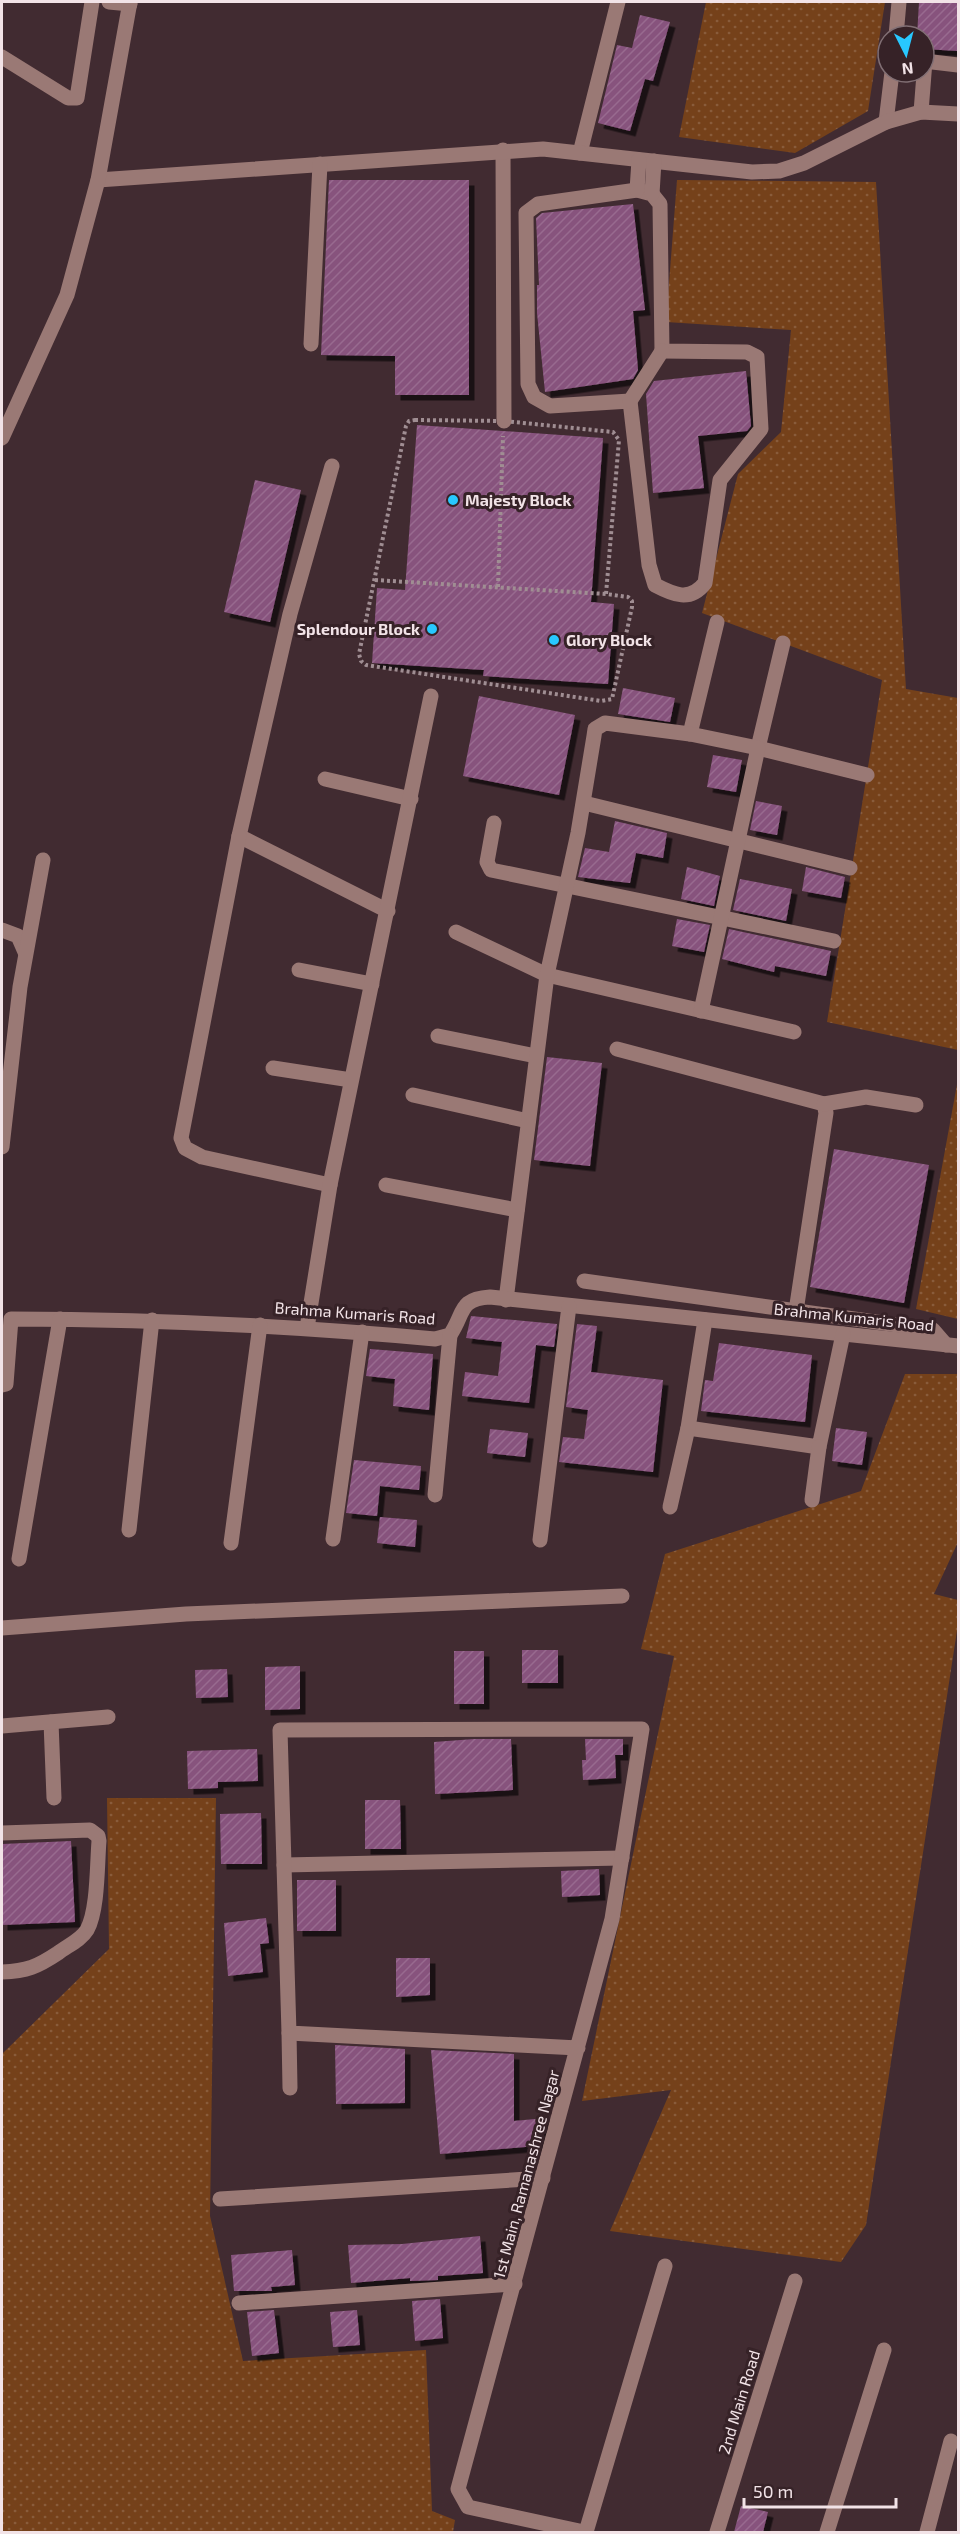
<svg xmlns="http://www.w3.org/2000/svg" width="960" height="2534" viewBox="0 0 960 2534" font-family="'Exo 2',sans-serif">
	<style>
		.grass { fill: url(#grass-dots) }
		.building { fill: url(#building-hatch); filter: url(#shadow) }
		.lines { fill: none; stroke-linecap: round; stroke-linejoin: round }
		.path { stroke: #a08e93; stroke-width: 4; stroke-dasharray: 3 3; stroke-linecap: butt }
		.minor { stroke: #9a7975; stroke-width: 15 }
		.poi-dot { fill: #28c8ff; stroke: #362227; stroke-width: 2 }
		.labels { text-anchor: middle; stroke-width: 6; stroke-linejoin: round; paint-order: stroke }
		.poi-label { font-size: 16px; font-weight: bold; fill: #f2e3e7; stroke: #362227; text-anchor: start }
		.street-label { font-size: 16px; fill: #f2e3e7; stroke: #362227 }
	</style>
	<defs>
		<pattern id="grass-dots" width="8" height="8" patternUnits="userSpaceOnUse" patternTransform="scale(1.5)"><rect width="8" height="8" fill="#75411a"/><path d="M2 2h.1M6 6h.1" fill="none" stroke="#895c3b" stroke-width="1.8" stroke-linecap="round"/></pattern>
		<pattern id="building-hatch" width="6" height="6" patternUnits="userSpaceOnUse" patternTransform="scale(1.5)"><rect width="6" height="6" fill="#87527d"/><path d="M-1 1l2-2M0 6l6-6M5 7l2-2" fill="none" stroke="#986b8f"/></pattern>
		<filter id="shadow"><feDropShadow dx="5.5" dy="5.5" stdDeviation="0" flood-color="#0009"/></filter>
	</defs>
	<rect width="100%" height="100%" fill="#412b31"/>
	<g class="grass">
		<path d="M706,2H885L868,111L795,153L679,137Z"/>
		<path d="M677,180L876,182L906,689L958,698V1050L827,1022L882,680L702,613L738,474L781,432L791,330L666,322Z"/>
		<path d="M958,1079V1319L916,1309Z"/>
		<path d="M905,1374H958V1542L934,1594L958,1600V1624L866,2225L841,2262L610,2231L671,2090L582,2101L674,1656L641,1649L665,1554L861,1491Z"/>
		<path d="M107,1798H216L210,2216L243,2361L426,2350L432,2511L455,2520L453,2532H2V2054L109,1949Z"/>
	</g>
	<g class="building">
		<path d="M919,2H958V51L924,49V36H917Z"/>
		<path d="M640,15L670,22L653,81L645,79L630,131L598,123L617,45L632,48Z"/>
		<path d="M329,180H469V395H395V356L321,355Z"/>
		<path d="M633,204L645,310L633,311L638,370L633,379L545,392L537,313V285H539L536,218L542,213Z"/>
		<path d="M746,371L751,426L747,431L698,436L704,488L653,493L646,394L654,381Z"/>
		<path d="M417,425L603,438L591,602L614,604L608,684L483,676L484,670L372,663L377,588L405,590Z"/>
		<path d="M255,480L301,490L270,622L224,612Z"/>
		<path d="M623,688L675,698L670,722L618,714Z"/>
		<path d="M479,696L575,715L559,795L463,776Z"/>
		<path d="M713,755L742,760L736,792L707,787Z"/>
		<path d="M756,801L782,806L777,835L750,830Z"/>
		<path d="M615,821L667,833L663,858L636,853L630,883L578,877L585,848L609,852Z"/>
		<path d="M687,867L720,876L714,906L681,899Z"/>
		<path d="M806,867L845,877L841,898L802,891Z"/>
		<path d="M740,879L792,889L786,921L733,910Z"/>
		<path d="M677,919L710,925L704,952L672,946Z"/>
		<path d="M729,929L831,951L826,976L775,966L774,972L722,959Z"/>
		<path d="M547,1057L602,1063L590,1166L534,1160Z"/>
		<path d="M834,1149L929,1165L904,1303L810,1287Z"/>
		<path d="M471,1316L557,1324L554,1347L536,1345L529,1403L462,1396L465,1372L498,1376L502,1342L466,1338Z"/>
		<path d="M577,1324L597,1326L591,1372L663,1380L653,1472L559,1462L563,1437L584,1439L588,1410L566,1407Z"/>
		<path d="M719,1343L812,1355L805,1422L701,1411L705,1380L713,1381Z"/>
		<path d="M370,1349L433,1354L429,1410L393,1406L395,1379L366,1376Z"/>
		<path d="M836,1428L867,1432L862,1465L832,1461Z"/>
		<path d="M490,1429L528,1433L525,1457L487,1453Z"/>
		<path d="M354,1460L421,1466L419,1490L380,1486L377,1516L346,1513Z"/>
		<path d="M380,1517L417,1520L415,1547L377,1543Z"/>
		<rect x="522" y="1650" width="36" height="33"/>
		<rect x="454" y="1651" width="30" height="53"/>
		<path d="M300,1666V1709L265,1710V1667Z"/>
		<path d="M227,1669L228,1697L196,1698L195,1670Z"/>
		<path d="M474,1739H511L513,1790L435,1794L434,1742Z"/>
		<path d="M585,1739H623V1755H615L616,1778L583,1780L582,1760H586Z"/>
		<path d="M257,1749L258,1781L218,1782V1788L188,1789L187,1751Z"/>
		<path d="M365,1800H400L401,1849H365Z"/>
		<path d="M261,1813L262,1864H221L220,1814Z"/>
		<path d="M71,1841L75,1922L2,1925V1844Z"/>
		<path d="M599,1869L600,1895L562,1897L561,1871Z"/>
		<rect x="297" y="1880" width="39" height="51"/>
		<path d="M266,1918L269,1943L260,1944L263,1972L228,1976L224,1923Z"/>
		<path d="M396,1958H430V1995L396,1997Z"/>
		<path d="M335,2045L405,2049V2103L336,2104Z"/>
		<path d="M431,2050L514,2054V2121L545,2118L537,2146L440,2154Z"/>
		<path d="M480,2236L483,2273L438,2276V2280L410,2281V2278L351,2283L348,2245L402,2244Z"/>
		<path d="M292,2250L295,2285L271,2287L272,2291H234L231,2255Z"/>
		<path d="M440,2299L443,2338L415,2341L412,2301Z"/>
		<path d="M274,2310L279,2353L252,2356L247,2312Z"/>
		<path d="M357,2310L360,2345L333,2347L330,2312Z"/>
		<path d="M741,2506L768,2512L763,2532H734Z"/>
	</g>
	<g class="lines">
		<g class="path">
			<path d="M415,420L504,421L613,432L619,440L606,594L628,597L632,601V607L612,699L601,701L366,665L361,661L359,654L406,426L409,421Z"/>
			<path d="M375,580L606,594"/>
			<path d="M498,587L503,436"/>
		</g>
		<g class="minor">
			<path d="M109,2L130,4"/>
			<path d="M896,36L899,2"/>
			<path d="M2,57L68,98H77L92,2"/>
			<path d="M924,61L958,65"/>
			<path d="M921,112L925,61"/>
			<path d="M886,122L892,72"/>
			<path d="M503,150L504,421"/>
			<path d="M580,153L618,2"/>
			<path d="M98,180L543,149L752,172L779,171L804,163L886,122L921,112L958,114"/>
			<path d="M637,190L652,194L660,204L662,351L747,352L757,357L761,429L720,480L705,583C690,602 674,595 655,585L649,565L630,401L550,406L534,397L528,384L526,213L538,204Z"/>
			<path d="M637,190L639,160"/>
			<path d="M652,194L654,161"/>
			<path d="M311,344L320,164"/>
			<path d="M630,401L662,351"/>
			<path d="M2,438L67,295L98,180L130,2"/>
			<path d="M332,466L290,614L239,836L388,911"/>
			<path d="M783,643L758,748L867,775"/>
			<path d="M690,734L717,622"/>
			<path d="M325,779L411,799"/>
			<path d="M584,803L850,868"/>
			<path d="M494,823L487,862L491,870L834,941"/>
			<path d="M239,836L181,1138L185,1148L202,1157L330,1185"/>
			<path d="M2,930L18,936L25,952"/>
			<path d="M456,932L547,975L794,1032"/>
			<path d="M299,970L372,984"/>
			<path d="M438,1036L536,1056"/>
			<path d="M617,1049L824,1104L826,1113L796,1311"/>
			<path d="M273,1068L351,1080"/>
			<path d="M413,1095L528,1121"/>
			<path d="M824,1104L866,1097L916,1105"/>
			<path d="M2,1147L20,987L43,860"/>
			<path d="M386,1185L517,1210"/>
			<path d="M584,1281L933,1330L946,1345"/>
			<path d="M506,1300L547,975L578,833L594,736L595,729L605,723L690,734L758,748L701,1011"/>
			<path d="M307,1328L330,1185L431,696"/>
			<path d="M2,1385L6,1384L11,1319C153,1319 293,1326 435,1339L450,1335C465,1313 458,1299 490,1297L958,1346"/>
			<path d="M688,1428L819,1447L843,1334"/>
			<path d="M435,1495L450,1335"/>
			<path d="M812,1500L819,1447"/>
			<path d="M670,1507L688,1428L705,1320"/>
			<path d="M129,1530L152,1320"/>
			<path d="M333,1539L362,1332"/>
			<path d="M540,1540L569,1306"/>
			<path d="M231,1543L260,1325"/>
			<path d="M19,1559L60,1319"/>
			<path d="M2,1628L186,1614L622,1596"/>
			<path d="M51,1722L54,1798"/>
			<path d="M2,1726L108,1717"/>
			<path d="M2,1833L90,1830L98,1836L99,1841C97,1865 98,1910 87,1930C81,1940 67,1946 58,1953C37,1967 27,1971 2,1972"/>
			<path d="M284,1865L622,1858"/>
			<path d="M289,2033L290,2088"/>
			<path d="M578,2048L289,2033L280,1730L642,1729L612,1919L458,2489L468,2507L584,2532"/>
			<path d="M220,2199L543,2178"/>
			<path d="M239,2303L515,2284"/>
			<path d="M586,2532L665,2266"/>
			<path d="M717,2532L795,2281"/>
			<path d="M827,2532L884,2350"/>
			<path d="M927,2532L951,2441"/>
		</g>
	</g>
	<g class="poi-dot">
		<circle cx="453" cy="500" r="6"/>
		<circle cx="432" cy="629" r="6"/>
		<circle cx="554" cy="640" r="6"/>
	</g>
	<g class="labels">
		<g class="poi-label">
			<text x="465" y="506">Majesty Block</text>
			<text x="420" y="635" text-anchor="end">Splendour Block</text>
			<text x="566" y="646">Glory Block</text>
		</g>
		<g class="street-label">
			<text transform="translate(355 1313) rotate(4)" y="6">Brahma Kumaris Road</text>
			<text transform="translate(854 1317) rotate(6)" y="6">Brahma Kumaris Road</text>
			<text transform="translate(526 2174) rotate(-75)" y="6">1st Main, Ramanashree Nagar</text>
			<text transform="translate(739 2402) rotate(-73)" y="6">2nd Main Road</text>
		</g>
	</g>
	<rect width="960" height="2534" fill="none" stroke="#f2e3e7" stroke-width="6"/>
	<g transform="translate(906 54) rotate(174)"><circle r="28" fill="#362227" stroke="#816f74" stroke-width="1.5"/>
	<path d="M0-4.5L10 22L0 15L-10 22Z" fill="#28c8ff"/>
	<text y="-9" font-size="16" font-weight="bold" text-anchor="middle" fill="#f2e3e7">N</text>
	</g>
	<path d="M744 2498v9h152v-9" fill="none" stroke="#f2e3e7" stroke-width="3"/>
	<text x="753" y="2498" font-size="18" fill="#f2e3e7" stroke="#362227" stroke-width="4.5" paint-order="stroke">50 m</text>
</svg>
